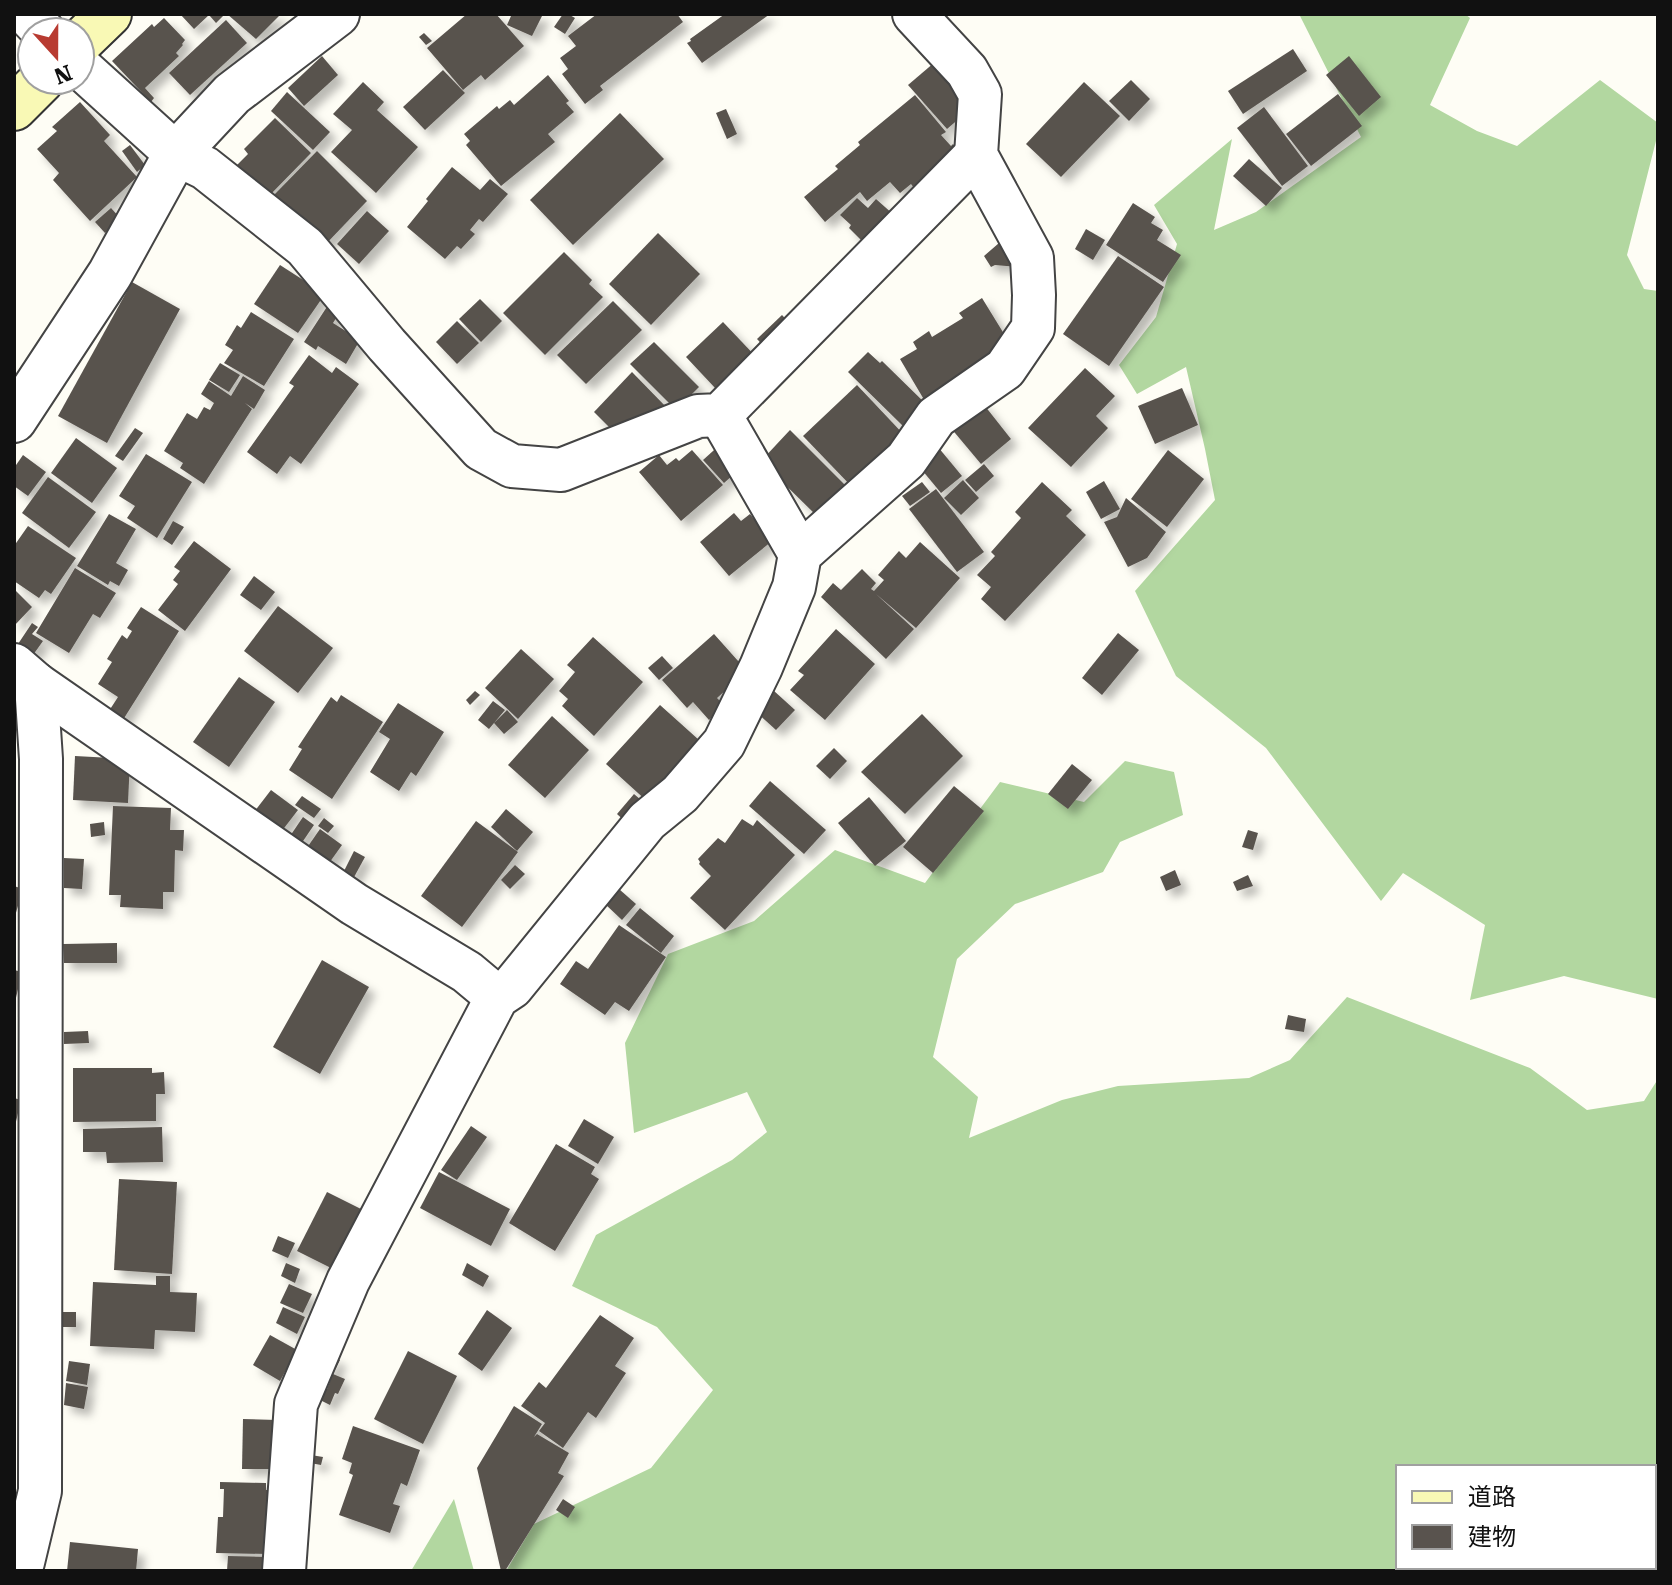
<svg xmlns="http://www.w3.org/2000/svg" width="1672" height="1585" viewBox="0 0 1672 1585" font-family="'Roboto Serif','Noto Sans JP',serif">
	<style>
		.forest { fill: #b2d7a0; fill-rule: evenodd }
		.building { fill: #59534e; filter: url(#shadow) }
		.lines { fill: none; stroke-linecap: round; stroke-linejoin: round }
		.minor-casing { stroke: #444; stroke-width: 46 }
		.tertiary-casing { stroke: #444; stroke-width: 48 }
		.secondary-casing { stroke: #333; stroke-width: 48 }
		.minor { stroke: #fff; stroke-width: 42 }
		.tertiary { stroke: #fff; stroke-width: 44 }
		.secondary { stroke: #f9f9b5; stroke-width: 44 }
	</style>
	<defs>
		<filter id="shadow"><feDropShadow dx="7" dy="7" stdDeviation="4" flood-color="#0004"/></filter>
	</defs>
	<rect width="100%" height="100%" fill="#fefdf5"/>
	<g class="forest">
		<path d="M1299,14H1465L1470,18L1430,105L1477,131L1517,146L1600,80L1658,123V133L1627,255L1644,289L1658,291V999L1564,976L1470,1000L1485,925L1403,873L1381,901L1266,748L1176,676L1135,591L1215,500L1205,449L1186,367L1137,394L1119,365L1156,317L1177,244L1154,205L1232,139L1214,230L1256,212L1361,137Z"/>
		<path d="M1125,761L1174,772L1183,815L1120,842L1103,872L1015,904L957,959L933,1057L978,1097L969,1138L1062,1100L1118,1086L1249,1078L1290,1060L1347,997L1530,1068L1587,1110L1644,1101L1658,1079V1571H506L534,1524L651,1468L713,1390L657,1327L572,1286L596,1235L732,1160L767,1132L747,1092L634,1133L625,1043L668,954L754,921L835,850L925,883L1000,782L1084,802ZM1398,1467H1654V1567H1398Z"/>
		<path d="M454,1499L474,1571H411Z"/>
	</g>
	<g class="building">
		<path d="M180,14H225L216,23L209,15L194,29Z"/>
		<path d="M227,14H281L256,39Z"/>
		<path d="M467,14H496L524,46L485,80L481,75L463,90L427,48Z"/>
		<path d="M506,14H543L532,36L507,25L511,16Z"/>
		<path d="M563,14H568L575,18L565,34L554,27Z"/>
		<path d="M597,14H677L683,22L600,86L603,90L585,104L562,74L568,69L560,58L576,46L568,36Z"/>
		<path d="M725,14H770L702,63L687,43L691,41L690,39Z"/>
		<path d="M164,18L185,40L182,44L183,45L176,53L179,56L145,88L154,98L151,102L112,61L152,24L154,27Z"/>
		<path d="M226,20L247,43L190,95L169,73Z"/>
		<path d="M424,33L432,41L426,45L419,37Z"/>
		<path d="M1293,49L1307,71L1243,114L1228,91Z"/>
		<path d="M322,56L338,75L304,106L288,88Z"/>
		<path d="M1349,56L1381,97L1359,116L1326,75Z"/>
		<path d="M935,62L967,100L968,111L947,129L908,85Z"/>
		<path d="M443,70L465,93L425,130L403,107Z"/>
		<path d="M548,75L569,101L566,103L574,112L548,134L555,142L501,186L466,145L470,141L464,134L497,106L499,109L510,100L514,105Z"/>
		<path d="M1131,80L1150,99L1129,121L1109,101Z"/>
		<path d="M363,82L384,102L377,110L418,147L376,193L331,152L352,130L333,114Z"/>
		<path d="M1084,82L1120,116L1061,177L1026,144Z"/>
		<path d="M287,92L330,132L313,150L271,111Z"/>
		<path d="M1338,94L1362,126L1311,166L1286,134Z"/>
		<path d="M915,95L946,132L941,135L951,146L953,144L959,152L914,188L911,184L900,193L890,182L867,201L860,192L825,222L804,197L838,169L835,166L860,145L858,142Z"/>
		<path d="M80,102L110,135L104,141L137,177L90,221L53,180L59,173L37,149L57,131L52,127Z"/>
		<path d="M1264,107L1308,166L1282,186L1237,128Z"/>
		<path d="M726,109L737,134L727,139L716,113Z"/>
		<path d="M620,113L664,159L573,245L530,200Z"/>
		<path d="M275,118L311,153L269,196L236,166L248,154L244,149Z"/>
		<path d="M130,145L145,165L137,172L122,151Z"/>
		<path d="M317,151L367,201L325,245L273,196Z"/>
		<path d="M1249,159L1282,188L1266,206L1233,176Z"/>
		<path d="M452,167L480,190L490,179L508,194L483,222L479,219L470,230L475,234L461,249L457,246L445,259L407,227L428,201L426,199Z"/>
		<path d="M857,198L868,208L876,199L894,215L865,244L849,228L851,225L840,215Z"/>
		<path d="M1133,203L1155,217L1151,223L1163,230L1157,240L1181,255L1163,282L1106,245Z"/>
		<path d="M111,208L121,219L105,233L95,222Z"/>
		<path d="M367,211L389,231L359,264L337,244Z"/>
		<path d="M1086,229L1105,240L1093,260L1075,249Z"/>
		<path d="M658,233L700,274L651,325L609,284Z"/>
		<path d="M1006,241L1018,267L995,265L991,267L984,256L999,243L1001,244Z"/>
		<path d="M564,252L592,280L589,284L603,297L545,355L503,313Z"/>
		<path d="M1118,256L1164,287L1109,366L1063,334Z"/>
		<path d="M280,265L325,294L298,333L254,304Z"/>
		<path d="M132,282L180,309L107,443L58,416Z"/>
		<path d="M982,298L1009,342L988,355L993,362L926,403L900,359L917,349L913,342L929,331L932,337L963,318L959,313Z"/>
		<path d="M332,299L344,306L333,323L360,340L346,364L318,346L316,350L304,342Z"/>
		<path d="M480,299L502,321L481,342L459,319Z"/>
		<path d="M613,301L642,330L586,384L557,355Z"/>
		<path d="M251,312L294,339L264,386L224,363L233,350L225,345L237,325L241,328Z"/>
		<path d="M782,315L794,328L769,352L757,339Z"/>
		<path d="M457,321L479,343L457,364L436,342Z"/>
		<path d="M723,322L760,361L716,389L686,357Z"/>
		<path d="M654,342L699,387L676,410L630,364Z"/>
		<path d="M868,352L880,363L882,361L927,405L904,427L848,372Z"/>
		<path d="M309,355L332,373L336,367L359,384L301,464L290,456L277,474L247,452L294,386L289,383Z"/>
		<path d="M220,363L240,375L229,392L209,380Z"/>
		<path d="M1085,368L1115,396L1096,416L1108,428L1071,467L1028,428Z"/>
		<path d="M632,372L670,411L616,434L594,412Z"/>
		<path d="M243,376L265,390L254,409L245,403L252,409L204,484L180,468L183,463L164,451L187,413L197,419L204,407L210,410L214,403L201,394L209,381L231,396Z"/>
		<path d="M857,385L907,438L853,488L803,436Z"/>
		<path d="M1182,388L1198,425L1155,444L1138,406Z"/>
		<path d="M981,401L1011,439L981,464L950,427Z"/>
		<path d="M135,428L143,433L123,461L115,456Z"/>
		<path d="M790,430L848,488L819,518L761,461Z"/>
		<path d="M76,438L117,468L92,503L51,473Z"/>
		<path d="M723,442L742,467L724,483L703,460Z"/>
		<path d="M938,447L962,476L941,493L917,464Z"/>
		<path d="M692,450L723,485L681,521L639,472L659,455L667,465L676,458L679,461Z"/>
		<path d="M1168,450L1204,479L1167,527L1131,499Z"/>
		<path d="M146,454L192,482L157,538L127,518L135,506L119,496Z"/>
		<path d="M23,455L46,472L28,496L14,486V468Z"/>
		<path d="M984,464L994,476L976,492L965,480Z"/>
		<path d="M48,477L96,512L69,548L22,513Z"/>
		<path d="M963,480L979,498L961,515L944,498Z"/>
		<path d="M1104,481L1120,509L1101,519L1086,492Z"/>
		<path d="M922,482L930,492L910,506L902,496Z"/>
		<path d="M1042,482L1072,510L1066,516L1086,535L1005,621L981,599L991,587L977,575L995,556L991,552L1021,518L1015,512Z"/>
		<path d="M936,489L984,552L957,572L909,509Z"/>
		<path d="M1126,498L1166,532L1147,558L1128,567L1104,522L1117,517Z"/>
		<path d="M734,513L741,521L750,514L772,541L729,576L700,542Z"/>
		<path d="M109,514L136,529L116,563L128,570L119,586L110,581L108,585L77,566Z"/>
		<path d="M173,521L184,527L172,545L163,539Z"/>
		<path d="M28,526L76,558L51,594L45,590L39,598L14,581V546Z"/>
		<path d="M194,541L231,569L185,631L158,610L178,584L173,580L180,571L174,567Z"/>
		<path d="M920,542L960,578L916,628L876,594L914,629L886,659L821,597L833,583L841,590L862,569L876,583L871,589L874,591L884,580L878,575L899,551L906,558Z"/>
		<path d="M75,568L116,593L100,618L93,614L69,653L36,633Z"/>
		<path d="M254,576L275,592L261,610L240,595Z"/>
		<path d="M14,589L32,607L14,626Z"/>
		<path d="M278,606L333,648L298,693L244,651Z"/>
		<path d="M141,607L179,631L121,723L107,714L118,697L98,684L112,662L107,659L122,635L127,639L132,631L127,628Z"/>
		<path d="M32,623L38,627L32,634L43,641L33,655L18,644Z"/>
		<path d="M836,629L875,664L825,720L790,690L804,675L798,671Z"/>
		<path d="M1118,633L1139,650L1102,695L1082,678Z"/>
		<path d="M714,634L747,671L717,698L725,706L709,720L693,702L687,708L662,680Z"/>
		<path d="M593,637L643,682L594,736L562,706L568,699L559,691L575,672L567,665Z"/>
		<path d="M521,649L554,679L518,719L485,688Z"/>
		<path d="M662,656L673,668L659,680L648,668Z"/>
		<path d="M239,677L275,702L229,767L193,742Z"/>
		<path d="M773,690L795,710L776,730L755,711Z"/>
		<path d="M475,691L480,695L470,705L466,700Z"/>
		<path d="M341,695L383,722L332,799L289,770L302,749L298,747L331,697L337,702Z"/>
		<path d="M493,701L505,710L494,723L507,710L518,722L504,734L494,723L489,729L478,720Z"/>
		<path d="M398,703L444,732L416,776L411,772L399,791L370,772L390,739L379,732Z"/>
		<path d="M660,705L699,740L692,747L696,751L649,803L606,764Z"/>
		<path d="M922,714L963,756L905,814L861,772Z"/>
		<path d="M552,716L589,750L545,798L508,765Z"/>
		<path d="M834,748L847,761L830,779L816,766Z"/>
		<path d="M75,756L130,759L128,803L73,800Z"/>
		<path d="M1072,764L1092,780L1068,809L1048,794Z"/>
		<path d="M770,781L826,830L804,854L749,806Z"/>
		<path d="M954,786L984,811L933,873L903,847Z"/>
		<path d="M271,790L298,810L278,836L251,816Z"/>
		<path d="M634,794L647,805L630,826L617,814Z"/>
		<path d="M302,796L321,809L314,818L295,805Z"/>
		<path d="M869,797L906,841L875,866L838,823Z"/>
		<path d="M113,806L171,808L170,830H184L183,851L175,850L174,892H163V909L120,907L121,895H109Z"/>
		<path d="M506,809L533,832L517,851L491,827Z"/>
		<path d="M303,817L314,825L301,844L290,836Z"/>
		<path d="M324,818L334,826L328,833L318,826Z"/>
		<path d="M742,819L753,826L757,820L795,855L725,930L690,898L711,876L699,864L700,862L698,859L718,838L725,843Z"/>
		<path d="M476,821L518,852L462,927L421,896Z"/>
		<path d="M104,822L105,835L91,837L90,824Z"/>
		<path d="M320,829L342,845L327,866L304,852Z"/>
		<path d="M1248,830L1258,833L1253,850L1242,847Z"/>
		<path d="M354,851L365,857L353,879L343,873Z"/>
		<path d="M64,858L84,859L82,889L64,888Z"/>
		<path d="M515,865L525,874L510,889L501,880Z"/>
		<path d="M1175,870L1181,885L1166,891L1160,877Z"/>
		<path d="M1248,875L1253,886L1237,891L1233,882Z"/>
		<path d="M14,886L23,889L15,916H14Z"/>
		<path d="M619,889L636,904L622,920L605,904Z"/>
		<path d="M640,908L674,936L661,953L626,925Z"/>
		<path d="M619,925L666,957L629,1011L615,1002L605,1015L560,984L576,961L588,969Z"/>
		<path d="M117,943V963H64L63,944Z"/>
		<path d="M322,960L369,987L320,1074L273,1047Z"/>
		<path d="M14,970L22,972L15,1002L14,1001Z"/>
		<path d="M1288,1015L1306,1019L1304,1032L1285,1029Z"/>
		<path d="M88,1031L89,1043L64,1044V1032Z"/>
		<path d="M73,1068H152V1073L164,1072L165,1094H156V1121L73,1122Z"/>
		<path d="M14,1098L21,1100L15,1126H14Z"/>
		<path d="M584,1119L614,1137L598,1164L568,1146Z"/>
		<path d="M471,1126L487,1137L457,1180L441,1170Z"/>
		<path d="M162,1127L163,1162L107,1163L106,1152H83V1129Z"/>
		<path d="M556,1144L595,1167L591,1174L599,1179L555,1251L509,1223Z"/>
		<path d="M439,1172L510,1209L491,1246L420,1208Z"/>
		<path d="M119,1179L177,1182L172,1274L114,1270Z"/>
		<path d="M327,1192L367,1212L337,1271L297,1251Z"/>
		<path d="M278,1236L295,1243L288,1258L272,1251Z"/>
		<path d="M286,1263L300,1269L295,1283L281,1276Z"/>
		<path d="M467,1263L489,1276L483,1287L462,1275Z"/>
		<path d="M156,1276H170V1292L197,1293L195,1332L155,1330L154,1349L90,1346L93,1282L156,1285Z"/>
		<path d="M289,1284L312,1294L303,1313L280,1303Z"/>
		<path d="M283,1307L305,1317L297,1334L276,1323Z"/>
		<path d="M487,1310L512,1328L482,1371L458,1354Z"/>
		<rect x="62" y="1312" width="14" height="15"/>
		<path d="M600,1315L634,1338L615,1366L626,1373L596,1418L588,1412L563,1448L539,1431L545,1423L521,1406L539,1382L546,1388Z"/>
		<path d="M270,1335L297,1350L280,1381L253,1365Z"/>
		<path d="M408,1351L457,1376L423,1444L374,1419Z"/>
		<path d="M330,1355L340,1360L333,1374L345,1379L338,1394L335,1393L330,1405L318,1399L324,1388L327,1389L331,1379L322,1375Z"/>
		<path d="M69,1361L90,1364L87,1385L66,1381Z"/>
		<path d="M66,1383L88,1387L84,1409L64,1405Z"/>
		<path d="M514,1406L542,1424L534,1437L537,1434L569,1453L558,1473L564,1476L505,1571H501L477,1468Z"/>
		<path d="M243,1419L277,1420L276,1469H242Z"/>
		<path d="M353,1426L420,1450L407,1486L401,1483L393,1504L400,1506L390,1533L339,1515L353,1475L349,1473L352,1463L342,1459Z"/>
		<path d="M311,1455L323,1457L321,1465L310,1463Z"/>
		<path d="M220,1482L266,1483V1490H270L268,1554L216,1553L218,1517H223L224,1489H220Z"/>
		<path d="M563,1499L575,1507L568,1518L556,1510Z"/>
		<path d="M70,1542L138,1549L136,1571H67Z"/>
		<path d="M228,1556L272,1557V1571H227Z"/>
	</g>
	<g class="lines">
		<g class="minor-casing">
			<g id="minor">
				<path d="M27,14L44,32"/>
				<path d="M80,67L176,154L205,168L305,247L387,345L481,449L512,466L561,470L698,416L720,415L976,155"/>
				<path d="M720,415L800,554"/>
				<path d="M14,665L36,684L41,759L40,1491L23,1562L19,1571"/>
				<path d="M36,684L354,904L467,972L497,997"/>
				<path d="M284,1571L296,1404L348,1281L497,997L512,987L647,821L680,794L724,743L761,667L794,587L800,554L906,460L936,417L1005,369L1033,328L1034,295L1032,258L976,155L980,94L967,71L914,14"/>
			</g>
		</g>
		<g class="tertiary-casing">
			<path id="tertiary" d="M14,420L110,274L176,154L232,94L337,14"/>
		</g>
		<g class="secondary-casing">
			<g id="secondary">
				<path d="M80,42L109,14"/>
				<path d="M14,108L42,80"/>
			</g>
		</g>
		<use href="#minor" class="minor"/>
		<use href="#tertiary" class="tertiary"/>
		<use href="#secondary" class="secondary"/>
	</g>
	<rect width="1672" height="1585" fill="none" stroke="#111111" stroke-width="32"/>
	<rect x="1396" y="1465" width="260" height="104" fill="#ffffff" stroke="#a0a0a0" stroke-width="2"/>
	<rect x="1412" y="1491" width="40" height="12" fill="#f9f9b5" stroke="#a0a0a0" stroke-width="2"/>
	<text x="1468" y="1505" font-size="24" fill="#111111">道路</text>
	<rect x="1412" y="1525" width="40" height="24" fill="#59534e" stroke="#a0a0a0" stroke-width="2"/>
	<text x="1468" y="1545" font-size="24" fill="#111111">建物</text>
	<g transform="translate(56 56) rotate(159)"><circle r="38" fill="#ffffff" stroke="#a0a0a0" stroke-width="2"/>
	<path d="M0-6L14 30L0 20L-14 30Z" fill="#b83b31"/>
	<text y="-12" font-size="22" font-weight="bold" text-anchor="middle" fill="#111111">N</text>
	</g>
</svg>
